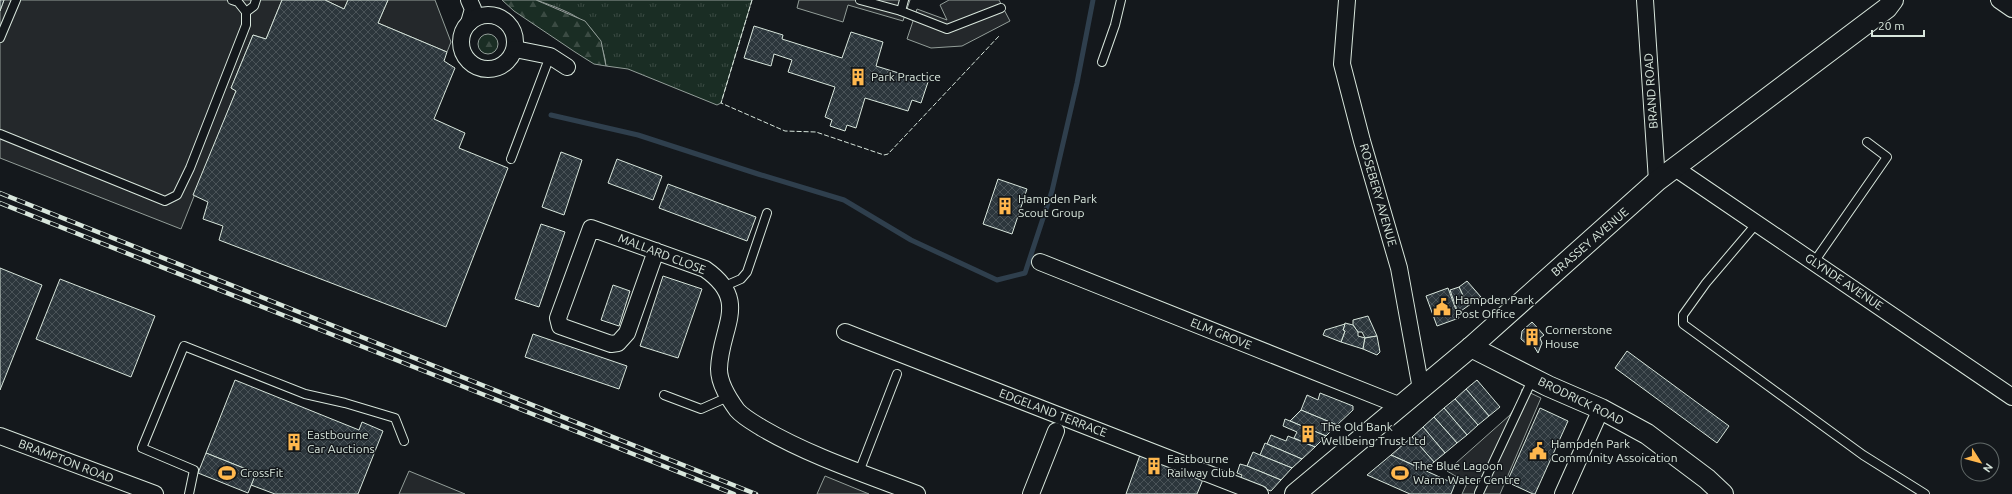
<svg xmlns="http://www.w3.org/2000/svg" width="2012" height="494" viewBox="0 0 2012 494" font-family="Ubuntu,sans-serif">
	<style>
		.grass { fill: url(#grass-tufts); stroke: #939e99 }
		.forest { fill: url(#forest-firs); stroke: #939e99 }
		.parking { fill: #24282b; stroke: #939e99 }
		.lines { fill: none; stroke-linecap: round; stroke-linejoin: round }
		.stream { stroke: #2f3f4d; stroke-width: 5 }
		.building { fill: url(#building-cross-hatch); stroke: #d8e6dc }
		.service-casing { stroke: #d8e6dc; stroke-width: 10 }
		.minor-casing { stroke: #d8e6dc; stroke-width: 18 }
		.tertiary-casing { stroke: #d8e6dc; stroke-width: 22 }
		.service { stroke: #14181c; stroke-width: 8 }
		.minor { stroke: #14181c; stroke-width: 16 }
		.tertiary { stroke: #14181c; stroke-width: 20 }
		.rail-casing { stroke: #d8e6dc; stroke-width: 4.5 }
		.rail { stroke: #14181c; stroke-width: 3; stroke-dasharray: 9; stroke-linecap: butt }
		.fence { stroke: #d8e6dc; stroke-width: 1; stroke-dasharray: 5 2; stroke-linecap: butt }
		.labels { text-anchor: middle; stroke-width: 3; stroke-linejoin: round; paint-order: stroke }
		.poi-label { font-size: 12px; fill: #d8e6dc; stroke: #14181c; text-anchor: start }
		.street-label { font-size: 12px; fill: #d8e6dc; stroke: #14181c }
	</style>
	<defs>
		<pattern id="grass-tufts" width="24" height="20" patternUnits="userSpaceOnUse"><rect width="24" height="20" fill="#1a2d24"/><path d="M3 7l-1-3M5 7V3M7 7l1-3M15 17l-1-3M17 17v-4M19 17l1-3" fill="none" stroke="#3b4b43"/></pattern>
		<pattern id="forest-firs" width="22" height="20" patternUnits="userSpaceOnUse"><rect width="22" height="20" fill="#1a2d24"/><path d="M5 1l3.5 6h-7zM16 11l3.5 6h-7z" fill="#3b4b43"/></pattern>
		<pattern id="building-cross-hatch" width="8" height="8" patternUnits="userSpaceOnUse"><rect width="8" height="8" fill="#2c363c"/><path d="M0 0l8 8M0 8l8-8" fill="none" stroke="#4a5358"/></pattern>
	</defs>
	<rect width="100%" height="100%" fill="#14181c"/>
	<path class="grass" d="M536,0H752L721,103L717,105L628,69L606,66C601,22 573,13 536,0Z"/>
	<g class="forest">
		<path d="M502,0H536L585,21L601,41L606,66L594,64L575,52L514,11Z"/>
		<circle cx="488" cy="44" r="10"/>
	</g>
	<g class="parking">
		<path d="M4,0H282L266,39L253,35L231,88L236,91L181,229L0,158V11Z"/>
		<path d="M325,0H348L344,9Z"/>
		<path d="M388,0H435L451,42L447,52L378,23Z"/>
		<path d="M799,0H910L903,21L848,5L843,22L797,8Z"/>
		<path d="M949,0H999L1010,21L962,46L931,48L907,39L917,9L947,20L940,5Z"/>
		<path d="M1522,389L1541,398L1500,494H1462L1467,483L1447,471L1510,415L1519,401Z"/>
		<path d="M409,471L465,494H399Z"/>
		<path d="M825,476L869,494H817Z"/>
	</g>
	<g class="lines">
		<path class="stream" d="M551,115L638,135L758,174L844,200L911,240L997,280L1025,273L1052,191L1077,83L1093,0"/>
	</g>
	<g class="building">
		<path d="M0,0H4L0,11Z"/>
		<path d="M282,0H325L344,9L348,0H388L378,23L447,52L444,61L455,68L434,119L465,133L459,148L508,168L446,327L219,240L223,226L203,219L208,202L193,195L236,91L231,88L253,35L266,39Z"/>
		<path d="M754,26L783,35L782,39L842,58L851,32L883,42L876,66L928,82L921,103L912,100L908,111L865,98L856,128L847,125L845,131L830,126L832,120L825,117L835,87L788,72L792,60L774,54L771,66L744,58Z"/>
		<path d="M561,152L582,160L564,215L542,207Z"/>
		<path d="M617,159L662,176L653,200L608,183Z"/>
		<path d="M998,179L1027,189L1012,234L983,224Z"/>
		<path d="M668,184L756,217L747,241L659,208Z"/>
		<path d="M541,224L565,232L539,307L515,299Z"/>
		<path d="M0,268L42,285L0,390Z"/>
		<path d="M663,276L702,289L678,358L640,346Z"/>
		<path d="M60,279L155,316L131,377L36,339Z"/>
		<path d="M1467,281L1481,297L1468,306L1459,287Z"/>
		<path d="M613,285L630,291L619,326L601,320Z"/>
		<path d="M1459,287L1468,306L1458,313L1450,290Z"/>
		<path d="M1448,288L1459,318L1437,326L1426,296Z"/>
		<path d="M1368,316L1377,336L1365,338L1362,332H1358L1353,325V320Z"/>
		<path d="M1532,322L1544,335L1540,338L1542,343L1538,353L1532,343L1528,345L1521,339L1522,331Z"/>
		<path d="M1345,323L1353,325L1358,332V336L1365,338L1363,349L1341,342L1345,331L1343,330Z"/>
		<path d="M1345,324L1343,330L1345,331L1341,342L1323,335L1325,330Z"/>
		<path d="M533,334L627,366L619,389L525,357Z"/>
		<path d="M1377,336L1380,352L1377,355L1363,349L1365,338Z"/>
		<path d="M1627,351L1729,426L1717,443L1615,368Z"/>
		<path d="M235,380L359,430L362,422L383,431L358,494H275L251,485L256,473L206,453Z"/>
		<path d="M1477,380L1500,407L1489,416L1466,389Z"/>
		<path d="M1466,389L1489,416L1478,425L1455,399Z"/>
		<path d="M1320,393L1353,406V410L1337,425L1301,410L1307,395L1318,400Z"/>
		<path d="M1455,399L1478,425L1467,435L1444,408Z"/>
		<path d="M1444,408L1467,435L1457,443L1434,417Z"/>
		<path d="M1540,408L1568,421L1535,494H1533L1507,482Z"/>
		<path d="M1301,410L1337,425L1326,436L1290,421Z"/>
		<path d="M1434,417L1457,443L1445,453L1423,427Z"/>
		<path d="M1285,419L1290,421L1326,436L1315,447L1294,438L1297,432L1283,426Z"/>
		<path d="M1423,427L1445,453L1434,462L1412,437Z"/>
		<path d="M1271,435L1286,441L1288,436L1315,447L1302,459L1267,444Z"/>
		<path d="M1412,437L1434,462L1425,470L1391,455Z"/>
		<path d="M1265,443L1267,444L1302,459L1292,468L1260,455Z"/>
		<path d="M1253,452L1260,455L1292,468L1281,480L1247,466Z"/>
		<path d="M206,453L256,473L248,493L198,473Z"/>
		<path d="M1140,455L1204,477L1197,494H1126Z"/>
		<path d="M1391,455L1455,484L1451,494H1410L1367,475Z"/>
		<path d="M1240,464L1247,466L1281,480L1271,491L1240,479L1242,475L1237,473Z"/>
	</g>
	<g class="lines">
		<g class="service-casing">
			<g id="service">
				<path d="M860,0L901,11L904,0"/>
				<path d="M901,11L947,29L1001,8"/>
				<path d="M246,12L254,6L256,0"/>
				<path d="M0,38L16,0"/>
				<path d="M1102,62L1115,25L1121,0"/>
				<path d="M0,134L165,201L177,195L190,168L246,25V12L238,2L232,0"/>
				<path d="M511,159L550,56"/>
				<path d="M1757,223L1706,283L1683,315V324L1863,455L1925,494"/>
				<path d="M1814,262L1887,157L1867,142"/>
				<path d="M725,286L741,279L747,272L767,213"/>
				<path d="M664,395L701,409L728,397"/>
				<path d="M859,472L897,374"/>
				<path d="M1479,493L1533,378"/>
				<path d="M189,494L194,470L142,448L184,346L305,394L345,403L395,418L404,441"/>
			</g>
		</g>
		<g class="minor-casing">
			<g id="minor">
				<path d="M469,0L473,9L469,23"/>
				<path d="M1347,0L1342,64L1362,141L1399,268L1421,389"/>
				<path d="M1645,0L1657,181"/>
				<path d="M1999,0L2012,9"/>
				<circle cx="488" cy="42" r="27"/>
				<path d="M515,49L550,56L567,67"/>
				<path d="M1675,168L2012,397"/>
				<path d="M656,251L627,333L618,343L611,344L560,326L558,318L591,228L705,269C751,301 720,327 719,369C719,384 729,399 737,410C743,417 754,423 762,428C810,456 865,474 917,494"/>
				<path d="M1040,262L1401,406"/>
				<path d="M845,332L1260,494"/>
				<path d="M0,436L155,494"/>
				<path d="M1031,494L1056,431"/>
				<path d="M1563,494L1601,409"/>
			</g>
		</g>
		<g class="tertiary-casing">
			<g id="tertiary">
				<path d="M1471,347L1548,386L1601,409L1647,434L1707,479L1723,494"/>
				<path d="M1295,494L1471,347L1657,181L1887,8L1893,0"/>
			</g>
		</g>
		<use href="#service" class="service"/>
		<use href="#minor" class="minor"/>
		<use href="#tertiary" class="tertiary"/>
		<g class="rail-casing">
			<g id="rail">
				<path d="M0,193L756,494"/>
				<path d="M0,203L734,494"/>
			</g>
		</g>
		<use href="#rail" class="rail"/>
		<path class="fence" d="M752,0L721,103L785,131L816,132L884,155L888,154L999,36"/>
	</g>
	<defs>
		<g id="building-bare" transform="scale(1.38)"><path d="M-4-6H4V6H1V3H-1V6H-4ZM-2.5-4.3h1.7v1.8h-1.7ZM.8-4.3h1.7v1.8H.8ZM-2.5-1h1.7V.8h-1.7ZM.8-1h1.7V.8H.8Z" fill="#ffb74d" stroke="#14181c" stroke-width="2.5" paint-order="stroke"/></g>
		<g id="civic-bare" transform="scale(1.38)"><path d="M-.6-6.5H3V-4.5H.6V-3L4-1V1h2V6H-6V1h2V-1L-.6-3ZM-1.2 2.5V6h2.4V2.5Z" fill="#ffb74d" stroke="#14181c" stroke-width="2.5" paint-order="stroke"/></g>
		<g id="stadium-bare" transform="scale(1.38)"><path d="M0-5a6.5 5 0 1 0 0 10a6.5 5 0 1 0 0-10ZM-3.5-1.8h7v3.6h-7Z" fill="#ffb74d" stroke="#14181c" stroke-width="2.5" paint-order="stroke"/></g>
	</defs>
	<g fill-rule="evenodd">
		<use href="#building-bare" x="858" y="77"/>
		<use href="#building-bare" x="1005" y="206"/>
		<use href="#civic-bare" x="1442" y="307"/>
		<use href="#building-bare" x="1532" y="337"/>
		<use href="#building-bare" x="1308" y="434"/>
		<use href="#building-bare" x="294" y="442"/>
		<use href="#civic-bare" x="1538" y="451"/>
		<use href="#building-bare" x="1154" y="466"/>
		<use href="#stadium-bare" x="227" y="473"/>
		<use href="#stadium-bare" x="1400" y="473"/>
	</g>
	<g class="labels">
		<g class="poi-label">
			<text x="871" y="81">Park Practice</text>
			<text x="1018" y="203">Hampden Park<tspan x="1018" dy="14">Scout Group</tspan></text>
			<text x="1455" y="304">Hampden Park<tspan x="1455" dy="14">Post Office</tspan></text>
			<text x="1545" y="334">Cornerstone<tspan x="1545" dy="14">House</tspan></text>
			<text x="1321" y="431">The Old Bank<tspan x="1321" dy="14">Wellbeing Trust Ltd</tspan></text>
			<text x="307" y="439">Eastbourne<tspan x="307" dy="14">Car Auctions</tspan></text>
			<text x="1551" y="448">Hampden Park<tspan x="1551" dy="14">Community Assoication</tspan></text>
			<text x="1167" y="463">Eastbourne<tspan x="1167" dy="14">Railway Club</tspan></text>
			<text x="1413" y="470">The Blue Lagoon<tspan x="1413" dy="14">Warm Water Centre</tspan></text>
			<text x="240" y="477">CrossFit</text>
		</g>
		<g class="street-label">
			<text transform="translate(1651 91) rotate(-94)" y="4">BRAND ROAD</text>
			<text transform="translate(1378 195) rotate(74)" y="4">ROSEBERY AVENUE</text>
			<text transform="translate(1590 242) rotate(-41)" y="4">BRASSEY AVENUE</text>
			<text transform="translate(662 254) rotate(21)" y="4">MALLARD CLOSE</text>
			<text transform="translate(1844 282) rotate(34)" y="4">GLYNDE AVENUE</text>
			<text transform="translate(1221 334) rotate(22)" y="4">ELM GROVE</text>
			<text transform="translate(1581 401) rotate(26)" y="4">BRODRICK ROAD</text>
			<text transform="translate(1053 413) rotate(21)" y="4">EDGELAND TERRACE</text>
			<text transform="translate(66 461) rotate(21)" y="4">BRAMPTON ROAD</text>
		</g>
	</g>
	<g transform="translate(1980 462) rotate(126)"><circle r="19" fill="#14181c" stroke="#626a69"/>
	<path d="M0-3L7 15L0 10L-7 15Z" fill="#ffb74d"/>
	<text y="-6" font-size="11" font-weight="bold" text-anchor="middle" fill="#d8e6dc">N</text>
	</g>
	<path d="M1872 30v6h52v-6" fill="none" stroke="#d8e6dc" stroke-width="2"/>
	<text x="1878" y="30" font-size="12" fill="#d8e6dc" stroke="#14181c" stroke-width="3" paint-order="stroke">20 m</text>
</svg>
